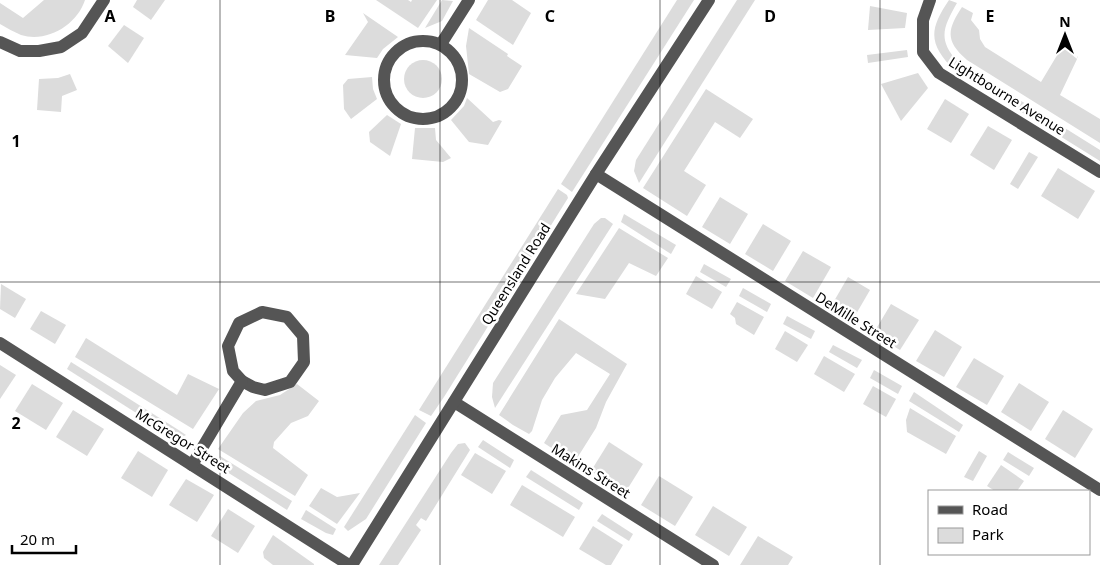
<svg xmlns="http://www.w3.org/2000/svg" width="1100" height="565" viewBox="0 0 1100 565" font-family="'Noto Sans',sans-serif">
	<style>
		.green { fill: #dcdcdc }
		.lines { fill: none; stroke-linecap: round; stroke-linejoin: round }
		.minor { stroke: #555; stroke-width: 12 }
		.grid { fill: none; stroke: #000; stroke-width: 1; stroke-opacity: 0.55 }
		.labels { text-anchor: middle; stroke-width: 5; stroke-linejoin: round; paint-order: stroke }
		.street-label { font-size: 14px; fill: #000; stroke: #fff }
		.grid-label { font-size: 16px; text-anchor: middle; font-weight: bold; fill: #000; stroke: #fff; stroke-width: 5; stroke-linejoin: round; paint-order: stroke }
	</style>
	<rect width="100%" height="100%" fill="#fff"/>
	<g class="green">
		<path d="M44,0H85C77,25 47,43 21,35C14,32 7,28 0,24V3L23,18Z"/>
		<path d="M137,0H165L151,20L133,7Z"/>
		<path d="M376,0H408L411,2L412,0H437L418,28Z"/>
		<path d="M442,0L453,1L442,21L425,28Z"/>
		<path d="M488,0H512L531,13L513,45L476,20Z"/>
		<path d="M677,0H694L572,192L561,184Z"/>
		<path d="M737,0H755L639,183L634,171L636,160Z"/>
		<path d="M949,0L957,3C944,26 937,39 957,61L1034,109L1032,113L1041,119L1044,115L1100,150V161L955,71C929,44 928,31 949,0Z"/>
		<path d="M870,6L907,13L905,28L868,30Z"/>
		<path d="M962,7L973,13L971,20L979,30L980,39L985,47L1041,82L1062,47L1078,57L1060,95L1100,119V143L967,60C945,41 947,30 962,7Z"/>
		<path d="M363,13L398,37L383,49L377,58L345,55L368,22Z"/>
		<path d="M124,25L144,38L128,63L108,46Z"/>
		<path d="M469,28L508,54L507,56L522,66L508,89L500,92L469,74L466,46Z"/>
		<path d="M907,50L908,57L868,63L867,55Z"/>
		<circle cx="423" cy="79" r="19"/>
		<path d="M918,73L928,88L901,121L881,84Z"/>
		<path d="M70,74L77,90L62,96L61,112L37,110L39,79L58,78Z"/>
		<path d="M372,77L373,89L377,99L351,119L344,109L343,85L348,79Z"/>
		<path d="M706,89L753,119L740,138L715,122L684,171L706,185L687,216L643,188Z"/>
		<path d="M467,98L493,122L499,120L502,121L488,145L469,142L451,120L464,106Z"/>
		<path d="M945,99L969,114L951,143L927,129Z"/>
		<path d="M387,115L401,124L390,156L370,142L369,132Z"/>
		<path d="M988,126L1012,140L994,170L970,155Z"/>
		<path d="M415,128H435L436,140L451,158L443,162L412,159Z"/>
		<path d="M1029,152L1038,157L1018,189L1010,184Z"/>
		<path d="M1058,168L1095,191L1078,219L1041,196Z"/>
		<path d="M558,189L567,195L568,198L444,397L431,416L419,410Z"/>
		<path d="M720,197L748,214L730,244L702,227Z"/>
		<path d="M624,214L676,245L671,254L621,222Z"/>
		<path d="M601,218H605L613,224L495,408L492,397L493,383L594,224Z"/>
		<path d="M763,224L791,241L773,271L745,254Z"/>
		<path d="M619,228L668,258L656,276L629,263L605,299L576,294Z"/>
		<path d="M803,251L831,267L813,298L785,281Z"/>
		<path d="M704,264L731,279L726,287L700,272Z"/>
		<path d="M696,276L722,292L712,309L686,294Z"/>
		<path d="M848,277L870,290L852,321L830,308Z"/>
		<path d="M1,284L26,299L15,318L0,309Z"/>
		<path d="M743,288L771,304L767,312L739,296Z"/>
		<path d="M737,302L764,317L754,335L736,324L735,318L730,314Z"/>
		<path d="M891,304L919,320L900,350L873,334Z"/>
		<path d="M41,311L66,325L55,344L30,329Z"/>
		<path d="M787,316L815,331L811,339L783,324Z"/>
		<path d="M559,319L627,364L606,402L596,428L574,463L544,443L561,415L587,410L610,374L576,353L555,378L542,400L532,431L529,434L513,425L499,415Z"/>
		<path d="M935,330L962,347L944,377L916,361Z"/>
		<path d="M785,331L808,345L797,362L775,349Z"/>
		<path d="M86,338L177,395L188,374L219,389L193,429L75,357Z"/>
		<path d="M833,345L862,360L857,368L829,352Z"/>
		<path d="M824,356L855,374L844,392L814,374Z"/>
		<path d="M974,358L1004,376L987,405L956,387Z"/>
		<path d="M71,362L177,429L186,435L180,438L171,435L67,369Z"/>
		<path d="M0,365L16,375L0,399Z"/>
		<path d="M874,370L902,386L898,394L870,378Z"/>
		<path d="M1019,383L1049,402L1031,431L1001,412Z"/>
		<path d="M32,384L63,403L46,430L15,411Z"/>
		<path d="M297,384L319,401L308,416L291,423L274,442L273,448L308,475L295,496L218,449L243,413L256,401L280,395Z"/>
		<path d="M873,386L896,399L886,417L863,404Z"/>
		<path d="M914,392L963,425L959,432L909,401Z"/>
		<path d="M910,408L956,436L946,454L907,432L906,420Z"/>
		<path d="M73,410L104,429L87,456L56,437Z"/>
		<path d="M1063,410L1093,429L1075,458L1045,439Z"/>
		<path d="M415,415L426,423L366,519L348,531L344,527Z"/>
		<path d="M483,440L514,460L510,468L478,447Z"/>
		<path d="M609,442L643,464L625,493L591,471Z"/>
		<path d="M465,443L470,450L426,521L421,518L416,525L421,530L398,565H379L451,453L458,444Z"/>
		<path d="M138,451L168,470L152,497L121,478Z"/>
		<path d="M979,451L987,456L973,481L964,477Z"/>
		<path d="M1008,452L1034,468L1029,476L1003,460Z"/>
		<path d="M475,453L506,471L492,494L461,475Z"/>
		<path d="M220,456L292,501L287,510L227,472Z"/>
		<path d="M1001,465L1024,481L1017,491H995L987,486Z"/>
		<path d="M531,470L583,503L579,510L526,477Z"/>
		<path d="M659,476L693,497L675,526L641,505Z"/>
		<path d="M186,479L214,495L197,522L169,505Z"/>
		<path d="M522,485L575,517L563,537L510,505Z"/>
		<path d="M321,488L337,497L360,493L337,524L309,506Z"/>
		<path d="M713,506L747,527L729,556L695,535Z"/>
		<path d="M228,509L255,526L238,553L211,536Z"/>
		<path d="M306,510L336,529L333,535L326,533L301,519Z"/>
		<path d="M602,514L633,534L629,541L597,521Z"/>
		<path d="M593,526L623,545L611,565H606L579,549Z"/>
		<path d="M273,535L314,564V565H273L264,558L263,552Z"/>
		<path d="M758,536L793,557L788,565H740Z"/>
	</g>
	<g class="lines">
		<g class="minor">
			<path d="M930,0L923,20V52L939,73L1100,172"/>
			<circle cx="423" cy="80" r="39"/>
			<path d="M0,42L20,51H39L61,47L82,33L104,0"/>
			<path d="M441,44L469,0"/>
			<path d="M596,174L1100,490"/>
			<path d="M262,312L287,317L303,336L304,362L290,382L265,390L253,387L242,381L233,371L228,346L239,323Z"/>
			<path d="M0,343L349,565"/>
			<path d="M454,402L713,565"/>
			<path d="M192,465L242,381"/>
			<path d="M352,565L596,174L709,0"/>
		</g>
	</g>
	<path class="grid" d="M220,0V565M440,0V565M660,0V565M880,0V565M0,282H1100"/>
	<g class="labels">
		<g class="street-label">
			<text transform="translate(1007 96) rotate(32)" y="5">Lightbourne Avenue</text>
			<text transform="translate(516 274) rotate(-58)" y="5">Queensland Road</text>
			<text transform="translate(856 320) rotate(32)" y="5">DeMille Street</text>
			<text transform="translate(183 441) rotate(32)" y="5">McGregor Street</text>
			<text transform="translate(591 471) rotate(32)" y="5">Makins Street</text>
		</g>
	</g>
	<g class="grid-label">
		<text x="110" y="22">A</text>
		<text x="330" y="22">B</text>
		<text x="550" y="22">C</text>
		<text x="770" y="22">D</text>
		<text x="990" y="22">E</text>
		<text x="16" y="147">1</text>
		<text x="16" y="429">2</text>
	</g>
	<rect x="928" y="490" width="162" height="65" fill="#ffffff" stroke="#999999"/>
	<rect x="938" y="506" width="25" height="8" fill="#555555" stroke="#999999"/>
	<text x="972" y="515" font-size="15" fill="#000000">Road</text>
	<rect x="938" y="528" width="25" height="15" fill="#dcdcdc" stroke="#999999"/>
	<text x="972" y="540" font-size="15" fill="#000000">Park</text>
	<g transform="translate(1065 35)" stroke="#ffffff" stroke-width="4" paint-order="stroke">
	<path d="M0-4L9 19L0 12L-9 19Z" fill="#000000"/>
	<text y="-8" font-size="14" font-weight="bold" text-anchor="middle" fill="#000000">N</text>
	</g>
	<path d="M12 545v8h64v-8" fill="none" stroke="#000000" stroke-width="2.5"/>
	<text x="20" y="545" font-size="15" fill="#000000" stroke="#ffffff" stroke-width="4" paint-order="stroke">20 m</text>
</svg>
